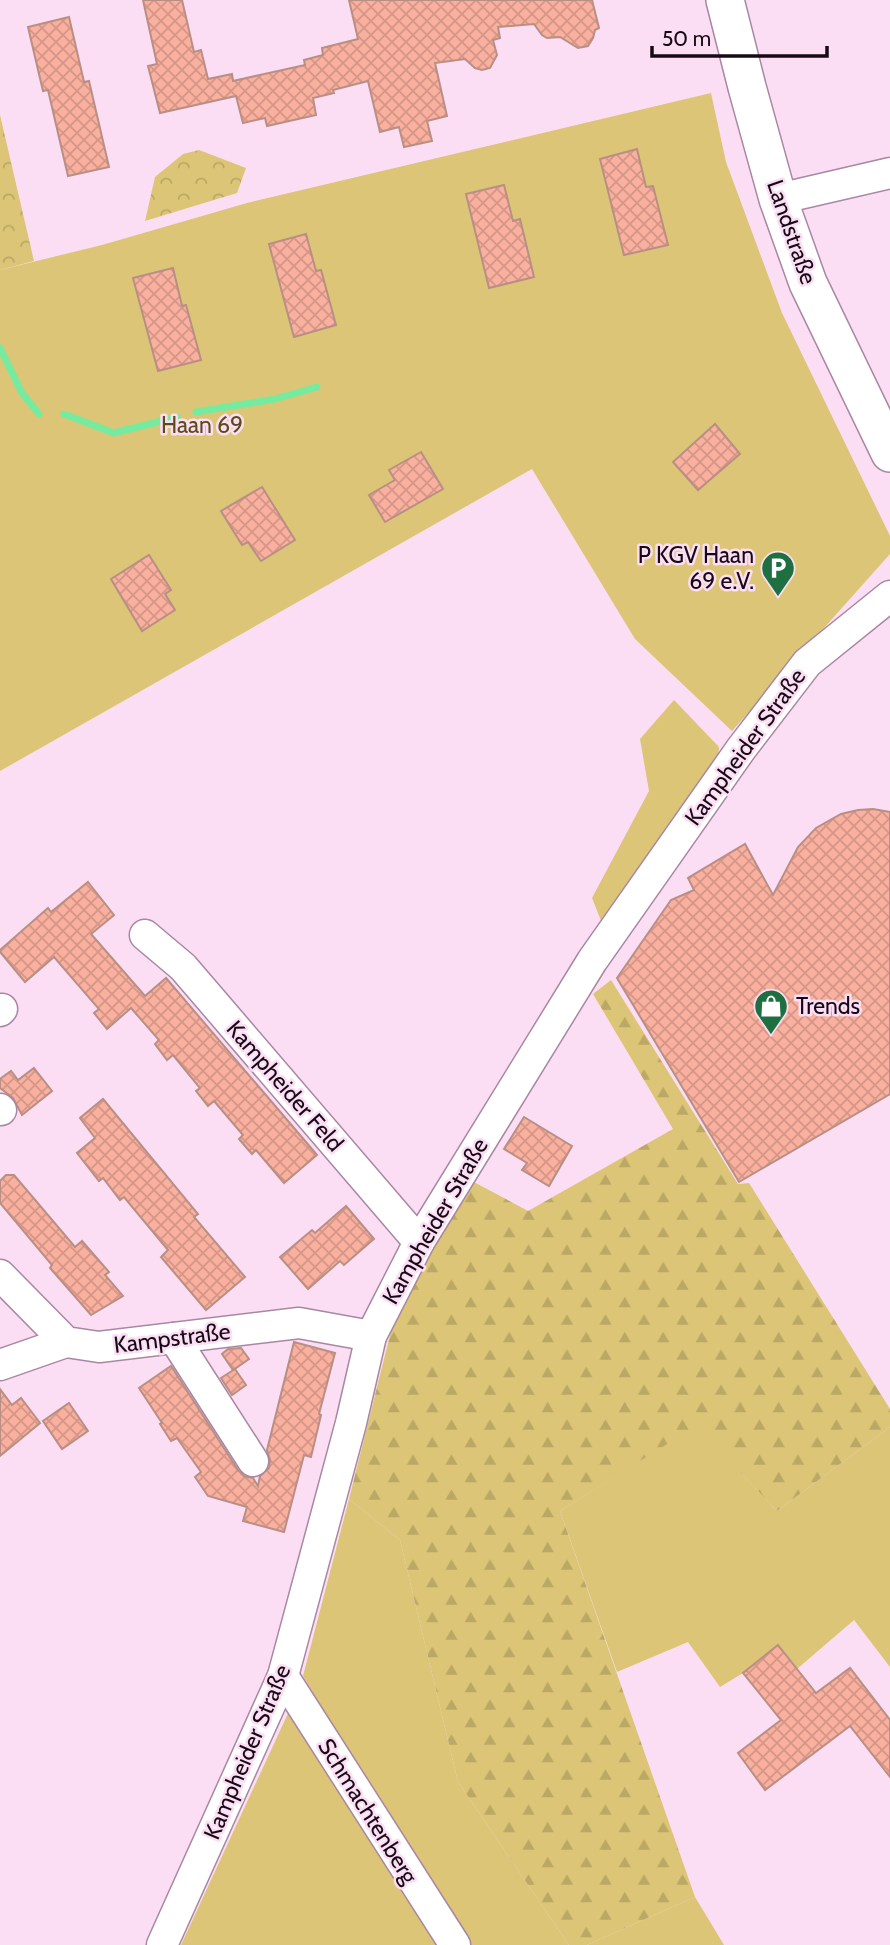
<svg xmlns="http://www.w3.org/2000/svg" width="890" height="1945" viewBox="0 0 890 1945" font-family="Cabin,sans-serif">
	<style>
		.green { fill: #dcc576 }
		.forest { fill: url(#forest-firs) }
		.park { fill: url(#park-crowns) }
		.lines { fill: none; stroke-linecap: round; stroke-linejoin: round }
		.stream { stroke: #76eb9f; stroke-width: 7 }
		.building { fill: url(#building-cross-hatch); stroke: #b98f85; stroke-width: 2 }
		.minor-casing { stroke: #a987a2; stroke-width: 33 }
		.major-casing { stroke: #a987a2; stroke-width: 40 }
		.minor { stroke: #fff; stroke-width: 30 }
		.major { stroke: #fff; stroke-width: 37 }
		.labels { text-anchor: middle; stroke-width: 5; stroke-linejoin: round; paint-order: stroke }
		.street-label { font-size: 23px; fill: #160a14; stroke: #fbdef4 }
		.park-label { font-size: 23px; fill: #5a4b17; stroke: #fbdef4 }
		.poi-label { font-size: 23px; fill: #160a14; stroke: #fbdef4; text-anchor: end }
	</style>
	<defs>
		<pattern id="forest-firs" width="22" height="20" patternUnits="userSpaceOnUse" patternTransform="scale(1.75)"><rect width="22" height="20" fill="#dcc576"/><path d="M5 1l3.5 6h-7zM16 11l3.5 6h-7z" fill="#bca865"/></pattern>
		<pattern id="park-crowns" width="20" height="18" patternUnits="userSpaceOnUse" patternTransform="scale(1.75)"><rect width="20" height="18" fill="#dcc576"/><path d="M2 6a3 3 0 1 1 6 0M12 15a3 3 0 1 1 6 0" fill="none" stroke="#bca865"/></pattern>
		<pattern id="building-cross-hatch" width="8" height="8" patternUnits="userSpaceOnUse" patternTransform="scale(1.75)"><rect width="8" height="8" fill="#f9b09e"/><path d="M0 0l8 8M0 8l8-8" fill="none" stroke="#d59687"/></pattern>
	</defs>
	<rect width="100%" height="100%" fill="#fbdef4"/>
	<g class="green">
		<path d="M711,93L726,162L782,313L890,536V554L732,731L635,639L532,469L0,771V270L102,245L247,203Z"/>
		<path d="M674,700L719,747L718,760L602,923L592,898L649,791L640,739Z"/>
		<path d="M696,1425L777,1511L890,1427V1667L854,1620L797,1669L777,1645L743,1673L720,1687L688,1642L617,1672L560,1511Z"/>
		<path d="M349,1499L400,1540L458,1782L569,1945H468L442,1907L303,1676Z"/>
		<path d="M290,1709L443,1945H181Z"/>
		<path d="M695,1897L724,1945H587Z"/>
	</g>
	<path class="forest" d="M611,980L738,1184L749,1183L890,1409V1427L777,1511L696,1426L560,1511L695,1897L587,1945H569L458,1782L400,1540L349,1499L399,1299L472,1181L528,1211L673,1129L593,994Z"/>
	<g class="park">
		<path d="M0,115L34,261L0,270Z"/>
		<path d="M199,150L246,168L237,193L145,221L155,177L183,154Z"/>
	</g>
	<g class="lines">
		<g class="stream">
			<path d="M0,348L22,393L39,414"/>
			<path d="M196,412L275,399L317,387"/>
			<path d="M64,414L114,433L177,417"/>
		</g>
	</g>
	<g class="building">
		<path d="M143,0H182L194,52L201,50L208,79L232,74L233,81L305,65L304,60L323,55L322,48L358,39L349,0H592L599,28L595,30L593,38L588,46L578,48L560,37L547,38L542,35L534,24L498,27L500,38L493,40L497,55L490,68L482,70L475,68L465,59L435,63L447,116L427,121L432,141L404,147L399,127L380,132L368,81L333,90L334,93L313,98L316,115L267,126L265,118L243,123L236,96L160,113L148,66L157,64Z"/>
		<path d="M69,17L84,82L89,81L109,167L68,176L48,90L43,91L28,27Z"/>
		<path d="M637,149L646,187L653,186L668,245L624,255L600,159Z"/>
		<path d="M504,185L513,221L520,219L534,277L489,288L466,194Z"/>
		<path d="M306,234L316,271L321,270L336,325L294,337L269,244Z"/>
		<path d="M173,268L182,306L186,305L201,360L158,371L133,278Z"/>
		<path d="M715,424L740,454L698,490L673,462Z"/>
		<path d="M421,452L443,489L385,522L369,495L395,480L389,470Z"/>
		<path d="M262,487L295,540L261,561L248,542L242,545L221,511Z"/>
		<path d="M149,555L171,590L165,594L175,610L142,631L111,579Z"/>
		<path d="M873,809L890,812V1094L739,1182L617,978L671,900L694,890L688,878L745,844L773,895L798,847L816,828L841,814L858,810Z"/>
		<path d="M88,882L114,915L91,934L145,996L166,978L317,1155L284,1183L256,1150L252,1154L245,1146L239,1139L243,1135L214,1101L208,1106L196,1091L200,1088L173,1055L167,1060L155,1044L159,1040L131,1008L107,1029L94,1013L99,1009L54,957L25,982L0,952V950L48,908L51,912Z"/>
		<path d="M34,1068L52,1091L22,1115L13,1098L0,1088V1079L11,1071L18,1080Z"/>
		<path d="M103,1099L198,1214L194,1217L245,1277L206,1310L161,1257L168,1250L124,1197L120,1200L103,1178L99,1181L77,1153L95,1138L80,1118Z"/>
		<path d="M524,1117L572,1146L549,1186L522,1170L527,1163L504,1149Z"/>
		<path d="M6,1175H14L75,1247L82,1241L109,1272L105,1275L123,1296L91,1315L50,1268L52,1265L0,1203V1181Z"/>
		<path d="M346,1206L374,1239L344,1265L340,1261L308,1289L280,1257L312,1230L315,1233Z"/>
		<path d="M294,1342L335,1353L319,1414L321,1415L311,1457L304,1455L284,1532L243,1521L247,1507L208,1496L195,1477L201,1472L177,1438L171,1441L160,1424L162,1423L139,1388L171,1366L238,1470L244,1476L253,1478L258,1486L260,1476L269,1468L270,1460L267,1450Z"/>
		<path d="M241,1348L249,1359L233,1370L222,1354L228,1349Z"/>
		<path d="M235,1369L246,1385L232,1395L221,1378Z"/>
		<path d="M0,1389L12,1405L21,1398L40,1423L0,1456Z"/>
		<path d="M69,1403L88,1431L62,1449L43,1421Z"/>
		<path d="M778,1645L816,1693L850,1668L890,1720V1777L850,1726L765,1790L738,1753L781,1720L743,1673Z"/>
	</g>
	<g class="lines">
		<g class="minor-casing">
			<g id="minor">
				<path d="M778,199L890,173"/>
				<path d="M145,935L183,967L419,1242"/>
				<path d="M0,1011L2,1009"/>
				<path d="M0,1109L1,1110"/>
				<path d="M0,1275L66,1342L99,1347L299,1323L371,1336"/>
				<path d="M174,1338L253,1461"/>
				<path d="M0,1365L66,1342"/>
				<path d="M283,1676L455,1945"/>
				<path d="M162,1945L283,1676L351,1423L371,1336L419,1242L592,961L741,749L807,663L890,596"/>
			</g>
		</g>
		<g class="major-casing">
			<path id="major" d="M725,0L747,87L778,199L808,283L890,453"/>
		</g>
		<use href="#minor" class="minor"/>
		<use href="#major" class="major"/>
	</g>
	<defs>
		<g id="parking-pin" transform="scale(1.75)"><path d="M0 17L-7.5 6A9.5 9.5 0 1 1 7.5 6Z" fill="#1e7041" stroke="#fbdef4"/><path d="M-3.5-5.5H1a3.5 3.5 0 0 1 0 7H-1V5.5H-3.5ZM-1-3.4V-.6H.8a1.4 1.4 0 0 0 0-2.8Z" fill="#fff"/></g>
		<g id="shop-pin" transform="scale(1.75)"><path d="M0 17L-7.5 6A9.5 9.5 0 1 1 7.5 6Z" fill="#1e7041" stroke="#fbdef4"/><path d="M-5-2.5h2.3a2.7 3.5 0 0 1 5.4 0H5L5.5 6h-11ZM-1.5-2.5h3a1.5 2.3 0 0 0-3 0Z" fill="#fff"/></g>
	</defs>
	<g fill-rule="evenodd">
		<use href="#parking-pin" x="778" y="568"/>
		<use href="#shop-pin" x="771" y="1006"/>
	</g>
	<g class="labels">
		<g class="street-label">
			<text transform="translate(792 232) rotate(71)" y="8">Landstraße</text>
			<text transform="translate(745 747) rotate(-54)" y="8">Kampheider Straße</text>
			<text transform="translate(285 1086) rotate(49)" y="8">Kampheider Feld</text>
			<text transform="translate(435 1221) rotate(-60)" y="8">Kampheider Straße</text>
			<text transform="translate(172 1338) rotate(-7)" y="8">Kampstraße</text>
			<text transform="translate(247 1752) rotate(-67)" y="8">Kampheider Straße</text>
			<text transform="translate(368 1811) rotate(58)" y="8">Schmachtenberg</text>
		</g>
		<g class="park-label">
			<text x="202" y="433">Haan 69</text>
		</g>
		<g class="poi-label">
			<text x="754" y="563">P KGV Haan<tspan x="754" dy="26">69 e.V.</tspan></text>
			<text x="796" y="1014" text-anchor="start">Trends</text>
		</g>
	</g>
	<path d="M652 46v10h175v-10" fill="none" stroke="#160a14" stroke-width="3.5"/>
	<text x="662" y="46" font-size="21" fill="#160a14" stroke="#fbdef4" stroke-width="5" paint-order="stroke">50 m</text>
</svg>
